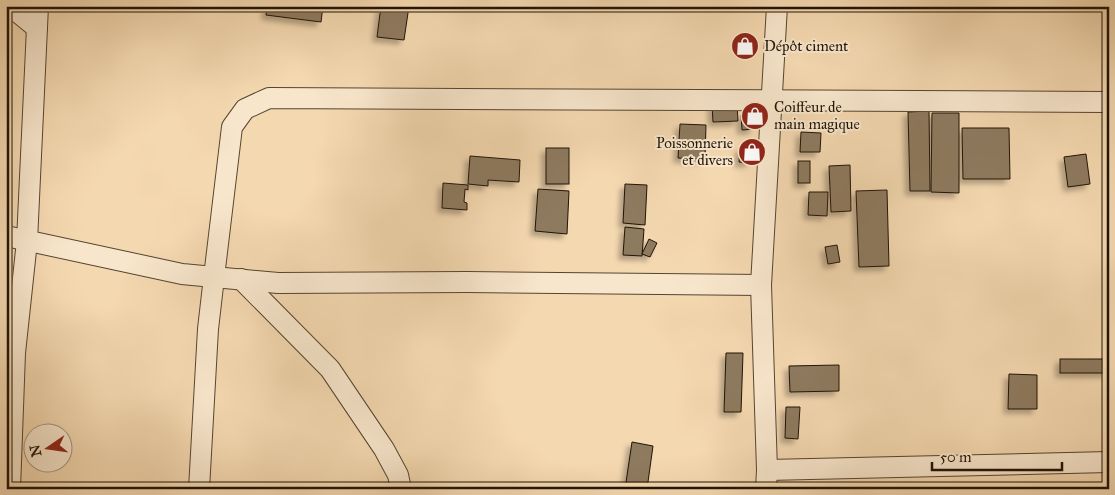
<svg xmlns="http://www.w3.org/2000/svg" width="1115" height="495" viewBox="0 0 1115 495" font-family="'IM FELL Great Primer',serif">
	<style>
		.building { fill: #8e7a5e; stroke: #201406; filter: url(#shadow) }
		.lines { fill: none; stroke-linecap: round; stroke-linejoin: round }
		.street-casing { stroke: #554530; stroke-width: 22 }
		.street { stroke: #f8e6cc; stroke-width: 20 }
		.labels { text-anchor: middle; stroke-width: 4; stroke-linejoin: round; paint-order: stroke }
		.poi-label { font-size: 15px; fill: #201406; stroke: #f8e6cc; text-anchor: start }
	</style>
	<defs>
		<filter id="shadow"><feDropShadow dx="-4.5" dy="4.5" stdDeviation="2.5" flood-color="#0004"/></filter>
	</defs>
	<rect width="100%" height="100%" fill="#f4d8b0"/>
	<filter id="stains"><feTurbulence type="fractalNoise" baseFrequency=".004" numOctaves="4"/><feColorMatrix values="0 0 0 0 .2 0 0 0 0 .09 0 0 0 0 .02 0 0 0 .5 -.17"/></filter>
	<radialGradient id="worn" r=".72"><stop offset=".6" stop-color="#630" stop-opacity="0"/><stop offset="1" stop-color="#630" stop-opacity=".3"/></radialGradient>
	<g class="building">
		<path d="M267,6H323L321,22L266,15Z"/>
		<path d="M381,6H409L404,40L377,37Z"/>
		<path d="M737,104L738,121L713,122L712,105Z"/>
		<path d="M929,111L930,191H910L908,112Z"/>
		<path d="M932,113H959V193L931,192Z"/>
		<path d="M753,114L754,129L742,130L741,115Z"/>
		<path d="M680,124L706,125L705,159L678,158Z"/>
		<path d="M962,128H1009L1010,179H963Z"/>
		<path d="M801,132L821,133L820,152H800Z"/>
		<path d="M740,147L752,149L750,163L739,162Z"/>
		<rect x="546" y="148" width="23" height="36"/>
		<path d="M1086,154L1090,184L1068,187L1064,157Z"/>
		<path d="M470,156L520,160L519,182L488,180V186L468,184Z"/>
		<rect x="798" y="161" width="12" height="22"/>
		<path d="M850,165L851,211L831,212L829,166Z"/>
		<path d="M443,183L468,185V190L465,189L464,202L467,203V210L442,208Z"/>
		<path d="M625,184L647,185L645,225L623,223Z"/>
		<path d="M538,189L569,191L567,234L535,231Z"/>
		<path d="M887,190L889,266L859,267L856,191Z"/>
		<path d="M809,192H828L827,216L808,215Z"/>
		<path d="M625,227L644,229L642,256L623,255Z"/>
		<path d="M649,239L657,243L650,257L642,254Z"/>
		<path d="M837,245L840,262L828,264L825,247Z"/>
		<path d="M726,353H743L741,412H724Z"/>
		<rect x="1060" y="359" width="49" height="14"/>
		<path d="M839,365V391L790,392L789,366Z"/>
		<path d="M1009,374L1037,375V409H1008Z"/>
		<path d="M786,407H800L798,439L785,438Z"/>
		<path d="M632,442L653,446L647,489H625Z"/>
	</g>
	<g class="lines">
		<g class="street-casing">
			<g id="street">
				<path d="M10,6L37,28"/>
				<path d="M6,236L182,274L214,277L232,127L245,109L269,98L1109,102"/>
				<path d="M241,279L330,369L384,449L398,475L401,489"/>
				<path d="M767,470L1109,462"/>
				<path d="M10,489L15,353L27,241L38,6"/>
				<path d="M199,489L208,329L214,277L278,283L467,282L761,285"/>
				<path d="M766,489L767,470L761,285L777,6"/>
			</g>
		</g>
		<use href="#street" class="street"/>
	</g>
	<defs>
		<g id="shop-disc" transform="scale(1.4375)"><circle r="9.5" fill="#8f2418" stroke="#f8e6cc"/><path d="M-5-2.5h2.3a2.7 3.5 0 0 1 5.4 0H5L5.5 6h-11ZM-1.5-2.5h3a1.5 2.3 0 0 0-3 0Z" fill="#fff"/></g>
	</defs>
	<g fill-rule="evenodd">
		<use href="#shop-disc" x="745" y="46"/>
		<use href="#shop-disc" x="755" y="116"/>
		<use href="#shop-disc" x="752" y="152"/>
	</g>
	<g class="labels">
		<g class="poi-label">
			<text x="764" y="51">Dépôt ciment</text>
			<text x="774" y="112">Coiffeur de<tspan x="774" dy="17">main magique</tspan></text>
			<text x="733" y="148" text-anchor="end">Poissonnerie<tspan x="733" dy="17">et divers</tspan></text>
		</g>
	</g>
	<rect width="1115" height="495" fill="none" stroke="#f4d8b0" stroke-width="25"/>
	<rect x="8" y="8" width="1100" height="480" fill="none" stroke="#201406" stroke-width="2.5"/>
	<rect x="12" y="12" width="1090" height="470" fill="none" stroke="#201406"/>
	<g transform="translate(48 448) rotate(257)"><circle r="24" fill="#f8e6cc" stroke="#a2927d"/>
	<path d="M0-4L9 19L0 12L-9 19Z" fill="#8f2418"/>
	<text y="-8" font-size="14" font-weight="bold" text-anchor="middle" fill="#201406">N</text>
	</g>
	<path d="M932 462v8h130v-8" fill="none" stroke="#201406" stroke-width="2.5"/>
	<text x="940" y="462" font-size="15" fill="#201406" stroke="#f8e6cc" stroke-width="4" paint-order="stroke">50 m</text>
	<rect width="100%" height="100%" filter="url(#stains)"/>
	<rect width="100%" height="100%" fill="url(#worn)"/>
</svg>
